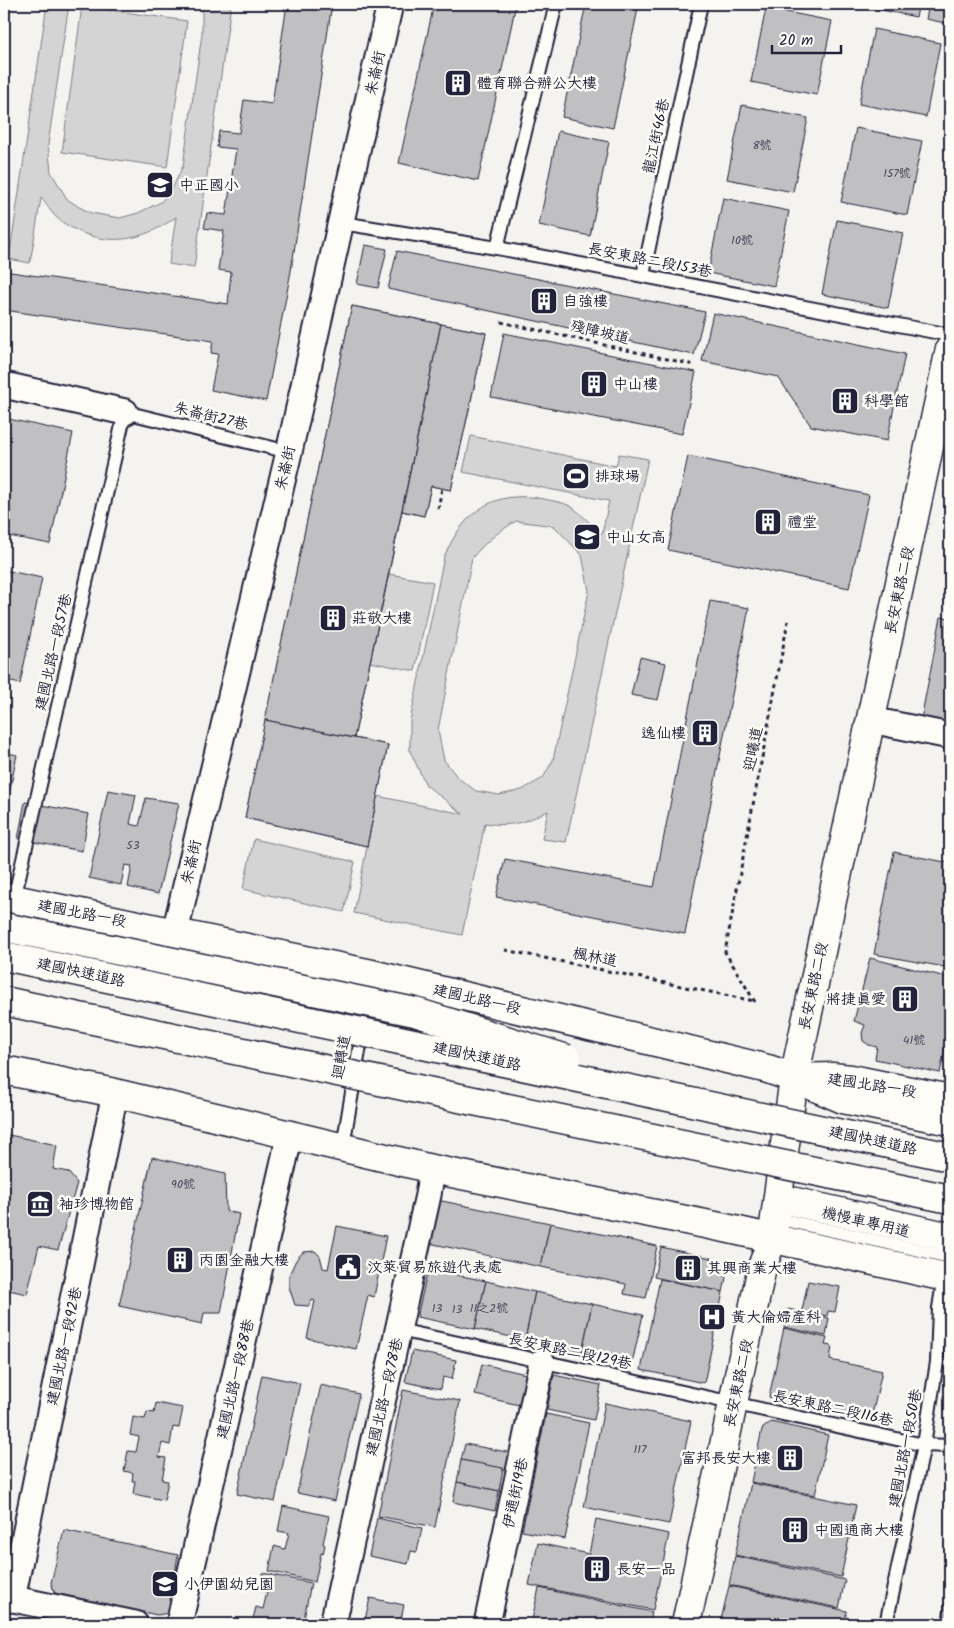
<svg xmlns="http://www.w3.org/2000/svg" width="954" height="1628" viewBox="0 0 954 1628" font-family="Kalam,'LXGW WenKai TC',sans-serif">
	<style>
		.green { fill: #d5d4d5; stroke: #7c7b88; fill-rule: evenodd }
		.building { fill: #c0bfc2; stroke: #22223b }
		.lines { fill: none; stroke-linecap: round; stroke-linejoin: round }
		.service-casing { stroke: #22223b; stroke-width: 16 }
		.minor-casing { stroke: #22223b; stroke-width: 29 }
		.tertiary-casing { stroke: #22223b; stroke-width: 31 }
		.trunk-casing { stroke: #22223b; stroke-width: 31 }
		.path { stroke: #22223b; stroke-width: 3; stroke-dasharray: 4 4; stroke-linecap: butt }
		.service { stroke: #fdfcf7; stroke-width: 12 }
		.minor { stroke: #fdfcf7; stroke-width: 25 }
		.tertiary { stroke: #fdfcf7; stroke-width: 28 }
		.trunk { stroke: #fdfcf7; stroke-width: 28 }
		.trunk-bridge-casing { stroke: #22223b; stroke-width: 31; stroke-linecap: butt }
		.trunk-bridge { stroke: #fdfcf7; stroke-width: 28 }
		.labels { text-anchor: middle; stroke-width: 5; stroke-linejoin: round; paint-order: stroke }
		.number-label { font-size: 12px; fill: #4a495d }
		.street-label { font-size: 15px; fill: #22223b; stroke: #fdfcf7 }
		.poi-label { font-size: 15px; fill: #22223b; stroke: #fdfcf7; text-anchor: start }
	</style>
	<rect width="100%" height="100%" fill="#f4f3ef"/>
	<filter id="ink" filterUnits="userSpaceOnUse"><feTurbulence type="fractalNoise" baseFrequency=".02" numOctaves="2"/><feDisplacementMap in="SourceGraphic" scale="10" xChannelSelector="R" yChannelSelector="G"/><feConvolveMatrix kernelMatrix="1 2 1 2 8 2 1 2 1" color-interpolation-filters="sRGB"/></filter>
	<g filter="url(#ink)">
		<g class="green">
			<path d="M47,4H69L48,144L51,172L67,199L79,207L91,213L120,218L138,213L161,202L173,187L183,166L202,34V10L199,4H231L194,268L169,264L176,217C148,237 119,246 85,234C75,230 63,224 55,216C50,211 46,203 41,198L30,263L9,259Z"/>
			<path d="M82,6L187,21L167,167L62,152Z"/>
			<path d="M471,436L616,466L619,454L648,459L566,842L542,839L548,811C523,823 513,827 485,823L462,935L354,913L377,796L463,814L426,785L410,751V721L444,557C464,511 494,489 544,499C552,501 563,502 570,506C577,509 594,528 602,534L609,501L463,472ZM516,521L554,526L582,555L589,591L553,760L543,778L522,790L499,795L476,791L458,778L444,760L438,730L472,558C485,542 498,532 516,521Z"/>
			<path d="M389,574L433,582L415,671L370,662Z"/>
			<path d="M254,839L355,862L344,912L243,889Z"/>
		</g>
		<g class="building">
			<path d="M287,4H332L291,271L266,401L211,390L218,354L211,353L213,341L4,310V271L228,304L231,272L218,270L224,231L204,228L207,213L226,215L236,149L217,147L219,131L239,133L244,100L272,104Z"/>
			<path d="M434,4H516L478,181L399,163Z"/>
			<path d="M586,4H639L613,128L562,117Z"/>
			<path d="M798,4H829L828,10Z"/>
			<path d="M862,4H919L916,17L862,6Z"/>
			<path d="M929,4H950V24L926,19Z"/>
			<path d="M766,8L832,21L817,95L751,82Z"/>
			<path d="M874,29L940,43L926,117L859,104Z"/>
			<path d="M742,105L808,118L793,192L727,179Z"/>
			<path d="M856,128L922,141L907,215L841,202Z"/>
			<path d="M558,131L609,142L590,236L539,225Z"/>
			<path d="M723,198L789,211L774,286L708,273Z"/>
			<path d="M837,220L903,233L888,308L822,294Z"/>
			<path d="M365,245L387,249L378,288L357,284Z"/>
			<path d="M397,251L705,312L694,355L388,289Z"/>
			<path d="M352,306L486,333L451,490L431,486L424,516L402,511L354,738L388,745L367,846L245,818Z"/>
			<path d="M352,306L441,324L354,738L265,720Z"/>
			<path d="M713,313L905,354L887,441L811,426L778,377L702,361Z"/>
			<path d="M441,324L486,333L451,490L431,486L424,516L402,511Z"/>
			<path d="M504,333L696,372L682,434L491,397Z"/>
			<path d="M4,418L73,433L50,544L4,535Z"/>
			<path d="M688,456L869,495L849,588L668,550Z"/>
			<path d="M4,570L42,578L20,684L4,680Z"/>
			<path d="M710,601L749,608L685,934L496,897L505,859L654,887Z"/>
			<path d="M941,617L950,618V725L921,719Z"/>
			<path d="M640,657L666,663L658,700L631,695Z"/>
			<path d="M265,720L388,745L367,846L245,818Z"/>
			<path d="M4,752L17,755L5,814L4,813Z"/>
			<path d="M108,790L136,795L130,824L139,826L146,798L179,803L158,894L128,887L132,866L125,865L121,885L89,878Z"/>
			<path d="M25,802L89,814L82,851L18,839Z"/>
			<path d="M894,852L950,863V968L874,954Z"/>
			<path d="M870,958L950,978V1024L940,1073L875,1059L877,1047L869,1045L863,1041L862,1033L865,1025L854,1021Z"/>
			<path d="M4,1134L57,1145L53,1169L68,1172L77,1183L58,1250L39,1246L27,1294L4,1289Z"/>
			<path d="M152,1157L225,1174L226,1211L239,1214L221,1313H204L202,1324L119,1306Z"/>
			<path d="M437,1200L550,1223L541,1267L429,1243Z"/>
			<path d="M550,1223L657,1246L646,1298L624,1294L626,1284L541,1267Z"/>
			<path d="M337,1226L386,1236L374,1297L368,1295L356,1349L307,1338L315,1301L312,1300L309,1306L295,1305L289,1287V1275L296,1260L303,1252L315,1251L320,1256L323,1268L328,1269Z"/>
			<path d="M661,1247L715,1259L726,1278L723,1292L654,1277Z"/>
			<path d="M428,1269L486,1281L475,1329L417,1317Z"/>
			<path d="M660,1279L723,1292L704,1383L641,1370Z"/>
			<path d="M486,1281L535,1292L525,1340L475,1329Z"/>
			<path d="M808,1281L840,1287L835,1312L828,1311L827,1316L802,1311Z"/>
			<path d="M535,1292L592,1304L582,1352L525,1340Z"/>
			<path d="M592,1304L643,1315L632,1363L582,1352Z"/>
			<path d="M788,1309L829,1318L826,1336L784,1327Z"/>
			<path d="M784,1328L827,1338L825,1345L832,1346L830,1360L882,1371L871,1420L769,1397Z"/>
			<path d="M412,1351L456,1360L452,1379L443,1377L441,1389L405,1382Z"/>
			<path d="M482,1364L526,1374L519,1405L475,1395Z"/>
			<path d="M262,1375L300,1383L275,1502L237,1494Z"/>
			<path d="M554,1375L601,1385L594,1420L547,1410Z"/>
			<path d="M321,1385L359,1394L335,1501L297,1493Z"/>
			<path d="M403,1390L460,1401L435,1527L378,1516Z"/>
			<path d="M156,1403L183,1408L179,1428L173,1427L170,1445L162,1443L159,1457L166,1458L162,1480L168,1481L164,1500L133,1494L135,1481H132L133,1473L124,1471L128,1451L136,1452L139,1437L130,1435L133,1417L145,1419L147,1412L154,1413Z"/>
			<path d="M605,1403L691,1421L669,1524L584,1507Z"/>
			<path d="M546,1414L589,1423L565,1539L522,1531Z"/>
			<path d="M771,1422L828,1435L815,1495L751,1482L762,1429Z"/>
			<path d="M465,1444L512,1453L508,1470L461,1460Z"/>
			<path d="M461,1460L503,1468L499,1491L457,1482Z"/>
			<path d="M457,1482L499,1491L495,1511L453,1502Z"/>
			<path d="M751,1483L856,1505L841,1577L735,1555Z"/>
			<path d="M283,1506L329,1516L323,1544L325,1545L323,1554L321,1553L315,1582L269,1571L274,1546L285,1549L289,1533L278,1531Z"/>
			<path d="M377,1518L422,1528L417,1552L411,1551L408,1564L369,1556Z"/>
			<path d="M596,1519L669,1534L653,1610L529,1585L538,1543L589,1554Z"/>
			<path d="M64,1530L178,1555L169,1613L157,1615L55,1593L51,1583Z"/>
			<path d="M735,1556L845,1580L839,1608L729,1585Z"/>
			<path d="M263,1573L311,1583L303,1624L252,1623L256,1607L263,1609L267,1592L260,1590Z"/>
			<path d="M950,1578V1624H941Z"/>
			<path d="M729,1586L847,1611L844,1624H720Z"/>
			<path d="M539,1588L652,1612L650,1624H531Z"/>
			<path d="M370,1598L404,1605L400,1624H364Z"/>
		</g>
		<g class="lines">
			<g class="service-casing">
				<g id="service">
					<path d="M342,223L497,248L940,333L950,337"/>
					<path d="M497,248L556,4"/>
					<path d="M643,275L701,4"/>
					<path d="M14,899L125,412L289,452"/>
					<path d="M343,1146L372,974"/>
					<path d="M775,1218L950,1257"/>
					<path d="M399,1330L924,1445L950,1446"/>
					<path d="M886,1624L924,1445L937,1362L939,1308L944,1276"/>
				</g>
			</g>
			<g class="minor-casing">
				<g id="minor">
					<path d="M4,385L125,412"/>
					<path d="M871,720L950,736"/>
					<path d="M175,932L289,452L390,4"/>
					<path d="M4,1597L135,1624"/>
					<path d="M12,1599L115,1093"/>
					<path d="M179,1624L290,1134"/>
					<path d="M333,1624L428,1195L432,1169"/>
					<path d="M487,1624L542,1362"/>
				</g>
			</g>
			<g class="tertiary-casing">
				<g id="tertiary">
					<path d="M4,897L372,974L768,1069L794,1078L832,1077L851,1079L950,1099"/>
					<path d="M4,1070L115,1093L432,1169L725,1228L950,1278"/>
					<path d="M686,1624L762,1267L772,1240L794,1078L950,349"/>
				</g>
			</g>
			<g class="trunk-casing">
				<g id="trunk">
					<path d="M794,1078L843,1099L950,1121"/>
					<path d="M778,1198L950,1237"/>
				</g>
			</g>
			<g class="path">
				<path d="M501,322L694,365"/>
				<path d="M438,509L442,488"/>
				<path d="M505,950L754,1001"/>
				<path d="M755,1002L725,952L788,621"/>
			</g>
			<use href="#service" class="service"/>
			<use href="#minor" class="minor"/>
			<use href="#tertiary" class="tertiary"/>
			<use href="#trunk" class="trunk"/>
			<g class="trunk-bridge-casing">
				<g id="trunk-bridge">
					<path d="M4,927L415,1012L567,1059"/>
					<path d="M4,956L950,1157"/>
					<path d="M4,1001L469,1100L950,1199"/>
				</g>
			</g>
			<use href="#trunk-bridge" class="trunk-bridge"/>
		</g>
	</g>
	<defs>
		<g id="building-square" transform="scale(1.4375)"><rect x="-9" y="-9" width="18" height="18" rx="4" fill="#22223b" stroke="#fdfcf7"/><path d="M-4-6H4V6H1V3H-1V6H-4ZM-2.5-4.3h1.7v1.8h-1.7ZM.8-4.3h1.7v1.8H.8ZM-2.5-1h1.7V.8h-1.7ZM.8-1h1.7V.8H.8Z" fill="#fff"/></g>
		<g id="school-square" transform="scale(1.4375)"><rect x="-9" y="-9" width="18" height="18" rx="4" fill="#22223b" stroke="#fdfcf7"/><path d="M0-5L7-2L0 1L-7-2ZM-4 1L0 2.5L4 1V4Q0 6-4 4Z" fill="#fff"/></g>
		<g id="stadium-square" transform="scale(1.4375)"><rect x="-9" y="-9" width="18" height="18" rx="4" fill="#22223b" stroke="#fdfcf7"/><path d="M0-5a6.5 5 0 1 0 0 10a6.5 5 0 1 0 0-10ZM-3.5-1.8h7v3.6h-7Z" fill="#fff"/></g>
		<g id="museum-square" transform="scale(1.4375)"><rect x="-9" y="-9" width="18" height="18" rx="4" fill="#22223b" stroke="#fdfcf7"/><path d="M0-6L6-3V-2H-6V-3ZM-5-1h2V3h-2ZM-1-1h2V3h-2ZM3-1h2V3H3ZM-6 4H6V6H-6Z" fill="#fff"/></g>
		<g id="civic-square" transform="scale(1.4375)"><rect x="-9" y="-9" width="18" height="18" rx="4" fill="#22223b" stroke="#fdfcf7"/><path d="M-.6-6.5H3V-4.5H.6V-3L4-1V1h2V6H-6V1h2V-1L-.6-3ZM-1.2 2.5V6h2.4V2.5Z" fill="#fff"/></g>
		<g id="hospital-square" transform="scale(1.4375)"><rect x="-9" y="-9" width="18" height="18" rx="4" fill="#22223b" stroke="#fdfcf7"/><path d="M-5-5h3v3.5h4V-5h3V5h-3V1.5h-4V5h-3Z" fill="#fff"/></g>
	</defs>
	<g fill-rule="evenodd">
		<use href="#building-square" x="458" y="83"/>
		<use href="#school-square" x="160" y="185"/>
		<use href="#building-square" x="544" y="301"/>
		<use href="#building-square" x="594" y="384"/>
		<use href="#building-square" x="845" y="401"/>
		<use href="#stadium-square" x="576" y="476"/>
		<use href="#building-square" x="768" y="522"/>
		<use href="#school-square" x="587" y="537"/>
		<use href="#building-square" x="333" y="618"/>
		<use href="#building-square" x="705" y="733"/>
		<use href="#building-square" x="905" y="999"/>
		<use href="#museum-square" x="40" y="1204"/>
		<use href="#building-square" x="180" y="1260"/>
		<use href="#civic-square" x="348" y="1267"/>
		<use href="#building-square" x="688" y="1268"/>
		<use href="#hospital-square" x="712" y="1317"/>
		<use href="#building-square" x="790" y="1458"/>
		<use href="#building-square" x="795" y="1530"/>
		<use href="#building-square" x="597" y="1569"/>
		<use href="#school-square" x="165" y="1584"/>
	</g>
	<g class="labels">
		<g class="number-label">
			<text x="762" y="149">8號</text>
			<text x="897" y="177">157號</text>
			<text x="742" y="244">10號</text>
			<text x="133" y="849">53</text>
			<text x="914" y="1044">41號</text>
			<text x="183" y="1188">90號</text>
			<text x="437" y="1312">13</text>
			<text x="489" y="1312">11之2號</text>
			<text x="457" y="1313">13</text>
			<text x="640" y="1453">117</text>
		</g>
		<g class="street-label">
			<text transform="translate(375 73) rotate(-78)" y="5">朱崙街</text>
			<text transform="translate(656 136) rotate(-78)" y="5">龍江街46巷</text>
			<text transform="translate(650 260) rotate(11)" y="5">長安東路二段153巷</text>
			<text transform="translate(600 332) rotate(13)" y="5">殘障坡道</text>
			<text transform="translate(211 416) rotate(14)" y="5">朱崙街27巷</text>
			<text transform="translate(285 468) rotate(-77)" y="5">朱崙街</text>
			<text transform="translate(899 590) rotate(-78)" y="5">長安東路二段</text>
			<text transform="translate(53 652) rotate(-77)" y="5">建國北路一段57巷</text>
			<text transform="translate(753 749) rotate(-79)" y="5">迎曦道</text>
			<text transform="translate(191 862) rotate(-77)" y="5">朱崙街</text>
			<text transform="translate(82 913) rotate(11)" y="5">建國北路一段</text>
			<text transform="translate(595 957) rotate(11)" y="5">楓林道</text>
			<text transform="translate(81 972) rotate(12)" y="5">建國快速道路</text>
			<text transform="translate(813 986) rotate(-78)" y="5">長安東路二段</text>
			<text transform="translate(477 999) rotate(13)" y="5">建國北路一段</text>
			<text transform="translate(477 1056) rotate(12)" y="5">建國快速道路</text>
			<text transform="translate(341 1057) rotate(-80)" y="5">迴轉道</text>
			<text transform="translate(872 1085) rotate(9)" y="5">建國北路一段</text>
			<text transform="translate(873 1140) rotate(12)" y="5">建國快速道路</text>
			<text transform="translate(866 1222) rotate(13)" y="5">機慢車專用道</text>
			<text transform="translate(64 1346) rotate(-78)" y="5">建國北路一段92巷</text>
			<text transform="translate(570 1351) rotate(12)" y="5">長安東路二段129巷</text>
			<text transform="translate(235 1379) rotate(-77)" y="5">建國北路一段88巷</text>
			<text transform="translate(738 1383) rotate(-78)" y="5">長安東路二段</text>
			<text transform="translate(384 1397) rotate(-77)" y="5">建國北路一段78巷</text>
			<text transform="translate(833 1408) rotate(12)" y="5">長安東路二段116巷</text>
			<text transform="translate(905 1448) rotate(-79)" y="5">建國北路一段50巷</text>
			<text transform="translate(515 1493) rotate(-78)" y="5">伊通街19巷</text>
		</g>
		<g class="poi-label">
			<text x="477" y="88">體育聯合辦公大樓</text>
			<text x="179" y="190">中正國小</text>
			<text x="563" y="306">自強樓</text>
			<text x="613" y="389">中山樓</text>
			<text x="864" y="406">科學館</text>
			<text x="595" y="481">排球場</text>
			<text x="787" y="527">禮堂</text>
			<text x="606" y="542">中山女高</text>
			<text x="352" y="623">莊敬大樓</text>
			<text x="686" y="738" text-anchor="end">逸仙樓</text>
			<text x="886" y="1004" text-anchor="end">將捷真愛</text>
			<text x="59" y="1209">袖珍博物館</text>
			<text x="199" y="1265">丙園金融大樓</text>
			<text x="367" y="1272">汶萊貿易旅遊代表處</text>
			<text x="707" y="1273">其興商業大樓</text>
			<text x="731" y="1322">黃大倫婦產科</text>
			<text x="771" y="1463" text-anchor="end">富邦長安大樓</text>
			<text x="814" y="1535">中國通商大樓</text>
			<text x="616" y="1574">長安一品</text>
			<text x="184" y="1589">小伊園幼兒園</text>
		</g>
	</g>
	<rect width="954" height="1628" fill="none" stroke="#fdfcf7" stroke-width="20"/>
	<rect x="10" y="10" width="934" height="1608" fill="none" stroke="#22223b" stroke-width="2" filter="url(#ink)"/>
	<path d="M772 45v8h69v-8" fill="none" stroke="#22223b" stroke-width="2.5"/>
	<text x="779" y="45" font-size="15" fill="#22223b" stroke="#fdfcf7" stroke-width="4" paint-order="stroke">20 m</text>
</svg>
